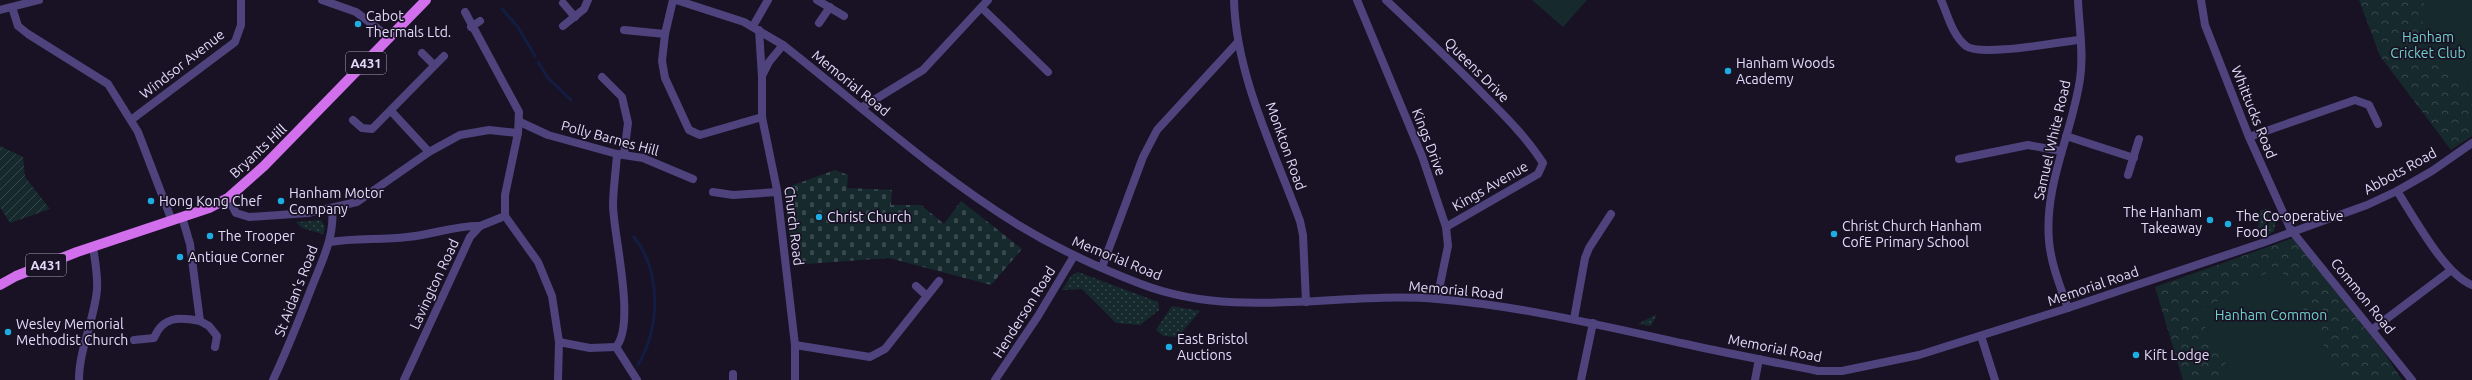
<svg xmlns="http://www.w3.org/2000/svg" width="2472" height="380" viewBox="0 0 2472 380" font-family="Ubuntu,sans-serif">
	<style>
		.grass { fill: url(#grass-dots) }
		.cemetery { fill: url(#cemetery-stones) }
		.park { fill: url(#park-crowns) }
		.garden { fill: url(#garden-furrows) }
		.pitch { fill: #162a2d }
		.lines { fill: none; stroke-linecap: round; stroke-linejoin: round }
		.stream { stroke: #131d42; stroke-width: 3 }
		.minor { stroke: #4f437d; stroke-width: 8 }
		.tertiary { stroke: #4f437d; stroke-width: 8 }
		.primary { stroke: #d26fec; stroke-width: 10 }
		.poi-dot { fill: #1eade2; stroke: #181224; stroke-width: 1.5 }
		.labels { text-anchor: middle; stroke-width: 3.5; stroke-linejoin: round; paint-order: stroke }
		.shield { fill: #181224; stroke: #a69eba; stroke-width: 1 }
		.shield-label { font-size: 13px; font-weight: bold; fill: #e3dafa }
		.poi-label { font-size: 14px; fill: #e3dafa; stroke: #181224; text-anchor: start }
		.park-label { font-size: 14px; fill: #6fd1c9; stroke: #181224 }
		.street-label { font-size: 14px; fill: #e3dafa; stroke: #181224 }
	</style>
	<defs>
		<pattern id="grass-dots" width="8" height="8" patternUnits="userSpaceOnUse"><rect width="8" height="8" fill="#162a2d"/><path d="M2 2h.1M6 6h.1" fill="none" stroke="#38484c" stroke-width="1.8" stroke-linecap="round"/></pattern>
		<pattern id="cemetery-stones" width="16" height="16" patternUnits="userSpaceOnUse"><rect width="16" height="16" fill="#162a2d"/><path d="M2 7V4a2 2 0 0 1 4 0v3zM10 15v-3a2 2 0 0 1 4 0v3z" fill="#38484c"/></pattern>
		<pattern id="park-crowns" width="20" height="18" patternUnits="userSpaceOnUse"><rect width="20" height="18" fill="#162a2d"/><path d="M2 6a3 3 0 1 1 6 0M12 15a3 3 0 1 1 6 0" fill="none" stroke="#38484c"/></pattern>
		<pattern id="garden-furrows" width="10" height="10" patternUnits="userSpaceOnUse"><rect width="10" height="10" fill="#162a2d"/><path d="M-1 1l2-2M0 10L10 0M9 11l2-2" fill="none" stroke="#38484c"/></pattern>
	</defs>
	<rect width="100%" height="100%" fill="#181224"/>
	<g class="grass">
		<path d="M2270,209L2268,221L2258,232L2260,210Z"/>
		<path d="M2277,216L2274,231L2265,237L2263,232L2273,217Z"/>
		<path d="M321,220L325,227L323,234L302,228L296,222Z"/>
		<path d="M1078,272L1158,302L1159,310L1140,325L1116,323L1082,289L1062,290L1071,276Z"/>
		<path d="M1172,306L1200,311L1178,337L1163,336L1156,330Z"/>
		<path d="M1657,314L1651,326L1638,324Z"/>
	</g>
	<path class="cemetery" d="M835,170L848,175L847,188L892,190L891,205H921L944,224L961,201L1022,249L991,285L889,258L793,265L784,191L785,188Z"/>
	<g class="park">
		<path d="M2359,0H2472V136L2451,150L2380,56Z"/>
		<path d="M2293,238L2385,354L2402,380H2183L2155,287Z"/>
	</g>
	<path class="garden" d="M0,146L23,157L25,177L50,209L10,223L0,207Z"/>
	<g class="pitch">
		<path d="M1532,0H1587L1563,27Z"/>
		<path d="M2424,0H2472V85C2446,79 2426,59 2423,31C2422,21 2424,10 2424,0Z"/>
		<path d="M2279,266L2343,380H2235L2197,313Z"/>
	</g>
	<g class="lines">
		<g class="stream">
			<path d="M502,9L518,27L535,56"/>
			<path d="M538,62L548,78L571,100"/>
			<path d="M634,237C662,273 660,327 638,365"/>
		</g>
		<g class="minor">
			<path d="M322,0L356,12L390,38"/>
			<path d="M673,0L665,34L662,61L665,78L689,130L700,135L762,117"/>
			<path d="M817,0L844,16"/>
			<path d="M1234,0C1236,76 1274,150 1300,221L1303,235L1306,302"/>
			<path d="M1357,0L1422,156L1446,227L1448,246L1437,299"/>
			<path d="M1386,0C1420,32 1453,63 1485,96C1506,117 1527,138 1543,163L1538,174L1446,227"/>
			<path d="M1941,0C1948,15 1952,35 1966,46C1981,57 2058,42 2079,40"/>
			<path d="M2201,0L2205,25L2249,137L2291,230L2412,380"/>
			<path d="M563,3L575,17"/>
			<path d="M12,7L18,26L28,34L108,84L138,132L172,221"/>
			<path d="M982,8L1048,72"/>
			<path d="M0,10L39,0"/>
			<path d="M465,12L519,112L518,133L505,195V216L538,262L552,296L559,342L558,380"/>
			<path d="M819,23L830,7"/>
			<path d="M563,26L584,9L588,0"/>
			<path d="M753,26L768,0"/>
			<path d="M471,27L480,21"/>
			<path d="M624,30L665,34"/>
			<path d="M759,30L762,77V117L777,190L795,345V380"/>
			<path d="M422,53L434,65"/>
			<path d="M763,74L769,62L783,45"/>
			<path d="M602,77L622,97L628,123L624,154"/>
			<path d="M861,108L923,70L988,0"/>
			<path d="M391,111L429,152"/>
			<path d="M131,120L235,42L241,25V0"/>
			<path d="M353,120L362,128L372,129L444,56"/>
			<path d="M520,122L548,135L617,154L643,158L693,179"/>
			<path d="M2066,136L2134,158"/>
			<path d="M2249,137L2355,100L2369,105L2378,124"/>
			<path d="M1959,159L2028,145L2061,151"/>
			<path d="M2128,175L2139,139"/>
			<path d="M2397,191C2414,217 2444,274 2472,285"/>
			<path d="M713,192L733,195L777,192"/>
			<path d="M228,198L236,213L249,217L308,213L357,202L429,152L460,135L489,130L518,133"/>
			<path d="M182,217L190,244L200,321L209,326L217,336L215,347"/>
			<path d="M330,242C355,238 381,240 407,237C432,235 456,225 480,226"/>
			<path d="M1102,267L1143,157L1157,130L1238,42"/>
			<path d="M916,286L927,296"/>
			<path d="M2068,308C2060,286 2051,264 2049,241C2044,184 2072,134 2080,79C2084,54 2079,25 2078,0"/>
			<path d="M1574,319L1585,258L1589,248L1611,214"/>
			<path d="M2373,329L2450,271"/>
			<path d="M1981,336L1995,380"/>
			<path d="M134,340L154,338C163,316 179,317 200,321"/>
			<path d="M559,342L590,348L616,347"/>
			<path d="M795,345L870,357L885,349L939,281"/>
			<path d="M616,347C636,324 614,238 613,206C613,189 616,171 617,154"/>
			<path d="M616,347L637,380"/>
			<path d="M79,380C79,349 94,321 97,290C98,275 95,261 93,247"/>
			<path d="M273,380C287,350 299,320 311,289C321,263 335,237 332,209"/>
			<path d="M404,380L470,237L480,226L505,216"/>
			<path d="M733,380V374"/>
			<path d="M995,380L1038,316L1074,256"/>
			<path d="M1581,380L1593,323"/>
			<path d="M1755,380L1759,359"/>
		</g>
		<path class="tertiary" d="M676,0L744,22L783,45C861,106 935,174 1020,226C1058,249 1099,268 1141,284C1237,321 1339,291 1437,299C1522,306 1603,326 1686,344C1730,354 1774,362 1818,371H1842L1919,355L2068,308L2262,243L2367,205L2397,191L2432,171L2472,143"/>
		<path class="primary" d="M0,285L16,276L77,252L209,208L228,198L264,166L426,0"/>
	</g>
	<g class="poi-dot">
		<circle cx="358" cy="24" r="4"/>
		<circle cx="1728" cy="71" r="4"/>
		<circle cx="151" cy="201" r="4"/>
		<circle cx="281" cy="201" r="4"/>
		<circle cx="819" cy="217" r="4"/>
		<circle cx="2210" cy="220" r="4"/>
		<circle cx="2228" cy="224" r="4"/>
		<circle cx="1834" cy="234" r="4"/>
		<circle cx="210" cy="236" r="4"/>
		<circle cx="180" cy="257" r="4"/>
		<circle cx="8" cy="332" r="4"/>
		<circle cx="1169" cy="347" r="4"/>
		<circle cx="2136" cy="355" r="4"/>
	</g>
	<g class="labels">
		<g class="shield">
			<rect x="346" y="52" width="40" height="22" rx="3"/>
			<rect x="26" y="254" width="40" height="22" rx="3"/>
		</g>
		<g class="shield-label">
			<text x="366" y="68">A431</text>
			<text x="46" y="270">A431</text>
		</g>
		<g class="poi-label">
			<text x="366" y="21">Cabot<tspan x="366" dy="16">Thermals Ltd.</tspan></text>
			<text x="1736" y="68">Hanham Woods<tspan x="1736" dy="16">Academy</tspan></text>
			<text x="289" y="198">Hanham Motor<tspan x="289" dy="16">Company</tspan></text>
			<text x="159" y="206">Hong Kong Chef</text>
			<text x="2202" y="217" text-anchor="end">The Hanham<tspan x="2202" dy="16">Takeaway</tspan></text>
			<text x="2236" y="221">The Co-operative<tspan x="2236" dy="16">Food</tspan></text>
			<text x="827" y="222">Christ Church</text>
			<text x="1842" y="231">Christ Church Hanham<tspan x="1842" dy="16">CofE Primary School</tspan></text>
			<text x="218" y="241">The Trooper</text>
			<text x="188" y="262">Antique Corner</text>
			<text x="16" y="329">Wesley Memorial<tspan x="16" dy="16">Methodist Church</tspan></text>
			<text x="1177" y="344">East Bristol<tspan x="1177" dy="16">Auctions</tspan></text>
			<text x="2144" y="360">Kift Lodge</text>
		</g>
		<g class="park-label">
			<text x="2428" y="42">Hanham<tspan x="2428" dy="16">Cricket Club</tspan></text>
			<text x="2271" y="320">Hanham Common</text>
		</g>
		<g class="street-label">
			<text transform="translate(182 64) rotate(-38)" y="5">Windsor Avenue</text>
			<text transform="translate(1477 70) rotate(45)" y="5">Queens Drive</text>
			<text transform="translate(851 83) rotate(39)" y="5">Memorial Road</text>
			<text transform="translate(2254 112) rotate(68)" y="5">Whittucks Road</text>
			<text transform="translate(610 138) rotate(15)" y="5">Polly Barnes Hill</text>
			<text transform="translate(2052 140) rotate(-77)" y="5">Samuel White Road</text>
			<text transform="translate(1429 142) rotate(69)" y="5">Kings Drive</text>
			<text transform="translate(1286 146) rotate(70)" y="5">Monkton Road</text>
			<text transform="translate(258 151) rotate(-43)" y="5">Bryants Hill</text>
			<text transform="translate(2400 171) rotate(-29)" y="5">Abbots Road</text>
			<text transform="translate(1490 186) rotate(-30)" y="5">Kings Avenue</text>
			<text transform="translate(794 226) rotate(83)" y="5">Church Road</text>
			<text transform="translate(1117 258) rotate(22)" y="5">Memorial Road</text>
			<text transform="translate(434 284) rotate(-65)" y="5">Lavington Road</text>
			<text transform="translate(2093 286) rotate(-19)" y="5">Memorial Road</text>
			<text transform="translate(1456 290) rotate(5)" y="5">Memorial Road</text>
			<text transform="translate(296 291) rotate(-69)" y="5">St Aidan's Road</text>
			<text transform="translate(2363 296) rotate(51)" y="5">Common Road</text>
			<text transform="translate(1024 312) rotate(-58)" y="5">Henderson Road</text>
			<text transform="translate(1775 348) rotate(11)" y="5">Memorial Road</text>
		</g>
	</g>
</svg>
